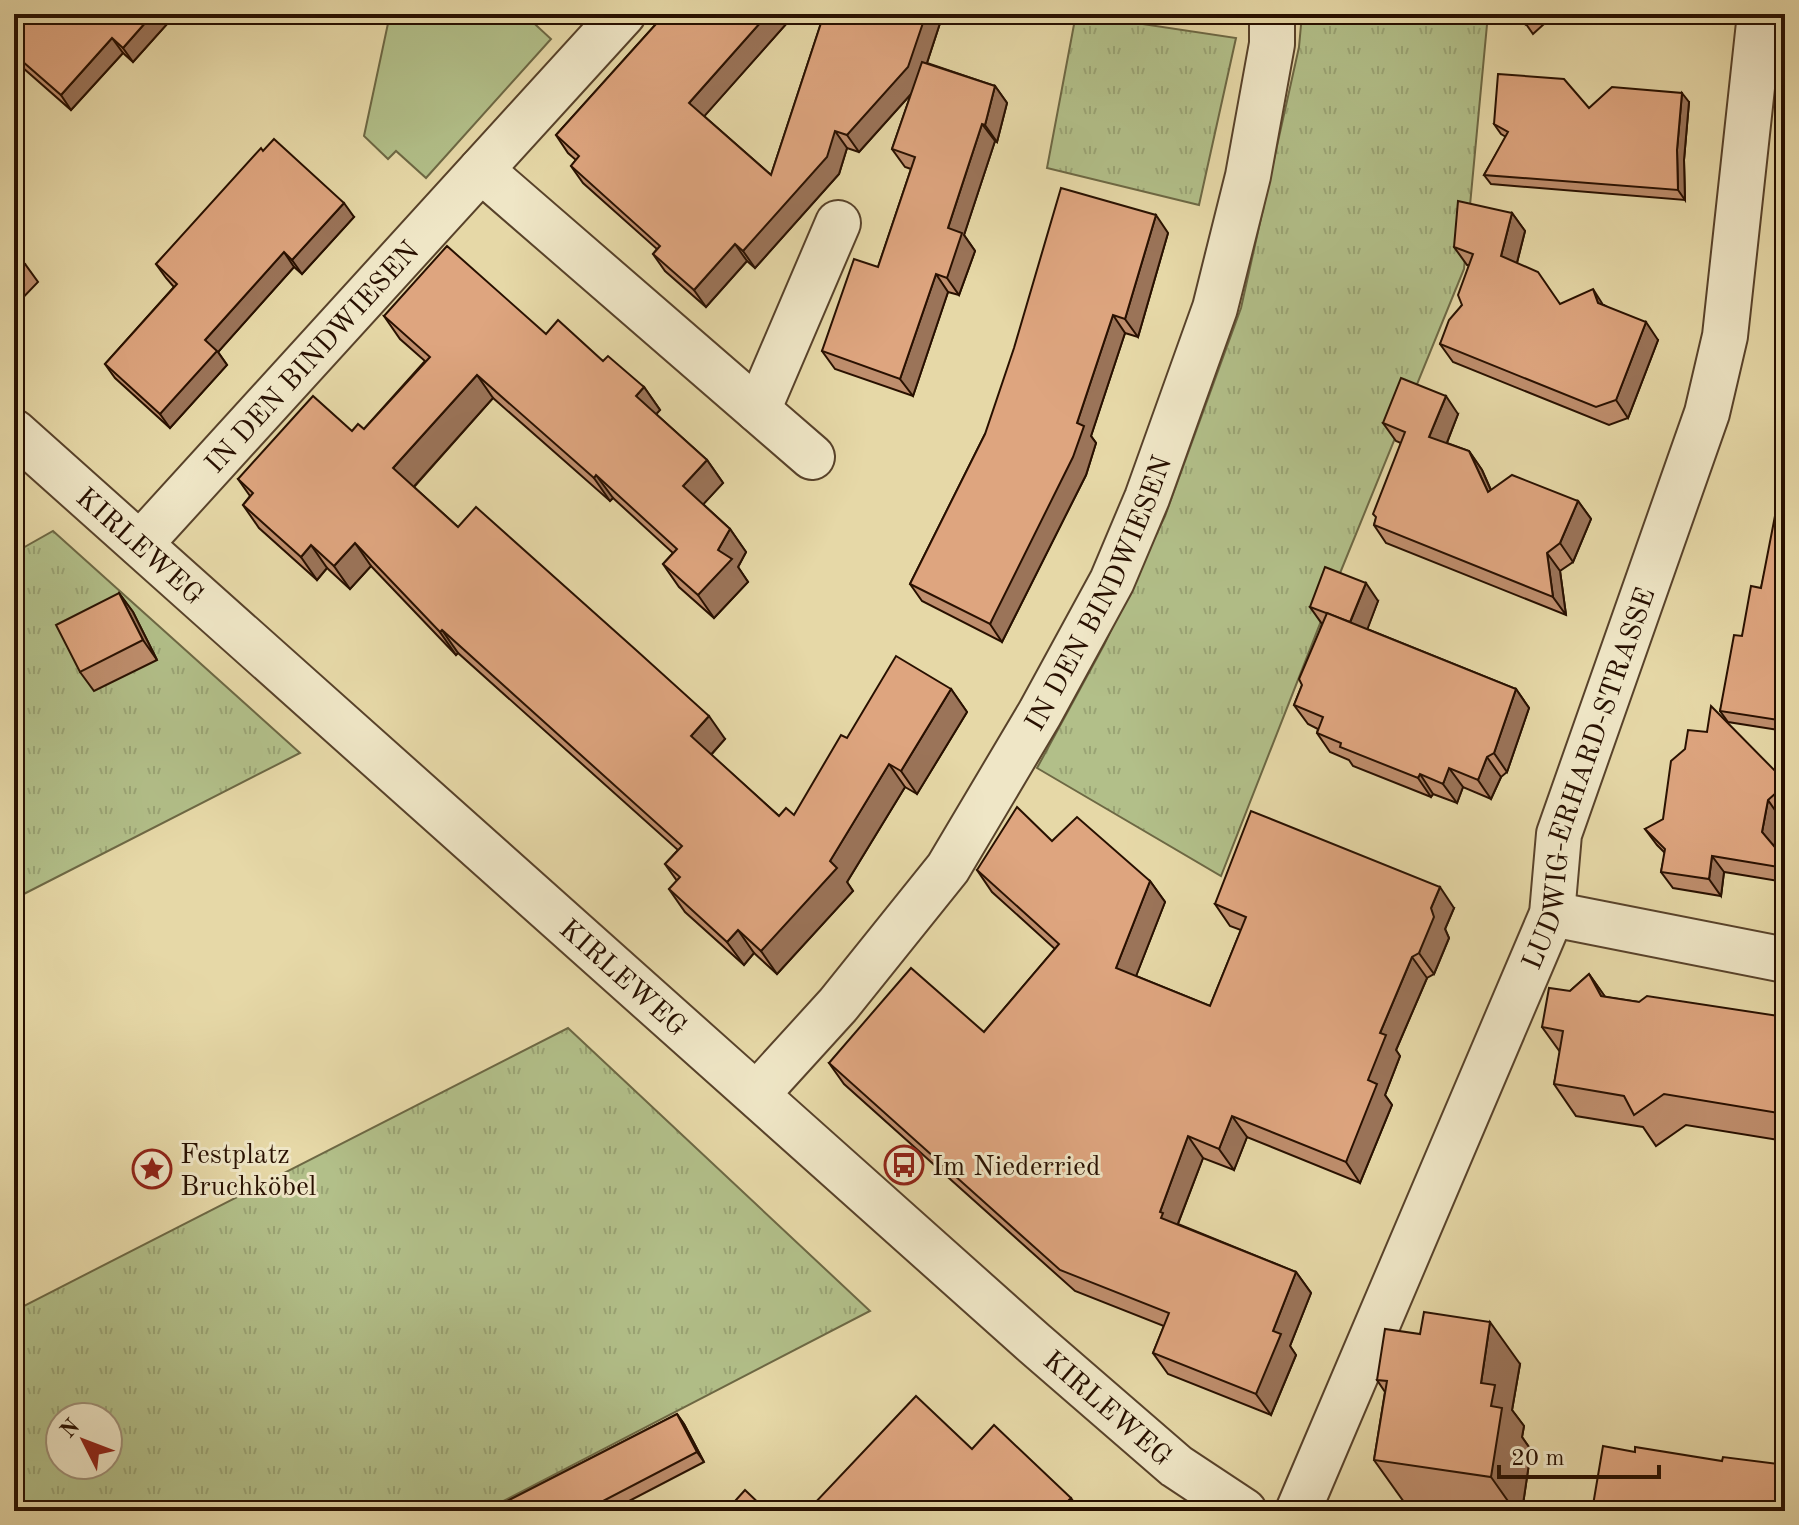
<svg xmlns="http://www.w3.org/2000/svg" width="1799" height="1525" viewBox="0 0 1799 1525" font-family="'Old Standard TT',serif">
	<style>
		.grass { fill: url(#grass-tufts); stroke: #6d6844; stroke-width: 2; fill-rule: evenodd }
		.green { fill: #b2bf89; stroke: #6d6844; stroke-width: 2 }
		.lines { fill: none; stroke-linecap: round; stroke-linejoin: round }
		.minor-casing { stroke: #58422a; stroke-width: 48 }
		.minor { stroke: #efe6c6; stroke-width: 44 }
		.wall { fill: #bf8e6d; stroke: #281000; stroke-width: 2 }
		.shaded-wall { fill: #9b7459; stroke: #281000; stroke-width: 2 }
		.building { fill: #dea57f; stroke: #281000; stroke-width: 2 }
		.labels { text-anchor: middle; stroke-width: 6; stroke-linejoin: round; paint-order: stroke }
		.street-label { font-size: 28px; fill: #281000; stroke: #efe6c6 }
		.poi-label { font-size: 28px; fill: #281000; stroke: #efe6c6; text-anchor: start }
	</style>
	<defs>
		<pattern id="grass-tufts" width="24" height="20" patternUnits="userSpaceOnUse" patternTransform="scale(2)"><rect width="24" height="20" fill="#b2bf89"/><path d="M3 7l-1-3M5 7V3M7 7l1-3M15 17l-1-3M17 17v-4M19 17l1-3" fill="none" stroke="#99a374"/></pattern>
	</defs>
	<rect width="100%" height="100%" fill="#e6d8a7"/>
	<filter id="stains"><feTurbulence type="fractalNoise" baseFrequency=".0025" numOctaves="4"/><feColorMatrix values="0 0 0 0 .2 0 0 0 0 .09 0 0 0 0 .02 0 0 0 .5 -.17"/></filter>
	<radialGradient id="worn" r=".72"><stop offset=".6" stop-color="#630" stop-opacity="0"/><stop offset="1" stop-color="#630" stop-opacity=".3"/></radialGradient>
	<g class="grass">
		<path d="M1076,14L1236,38L1199,205L1047,168Z"/>
		<path d="M1302,14H1488L1464,269L1336,583L1221,876L1037,768L1104,645L1165,516L1241,308L1299,47Z"/>
		<path d="M53,531L300,753L14,899V553Z"/>
		<path d="M568,1028L870,1311L484,1511H14V1311ZM60,1417H108V1465H60Z"/>
	</g>
	<path class="green" d="M390,14H524L551,39L426,178L396,151L388,159L364,136Z"/>
	<g class="lines">
		<g class="minor-casing">
			<g id="minor">
				<path d="M481,170L812,457"/>
				<path d="M758,410L838,223"/>
				<path id="s1" d="M14,432L1034,1343L1176,1466L1244,1511"/>
				<path id="s2" d="M140,544L623,14"/>
				<path d="M1552,914L1785,960"/>
				<path id="s3" d="M757,1094L838,1005L948,868L1040,713L1112,581L1147,498L1215,308L1248,176L1272,44V14"/>
				<path id="s4" d="M1298,1511L1552,914L1559,834L1707,413L1725,336L1760,14"/>
			</g>
		</g>
		<use href="#minor" class="minor"/>
	</g>
	<g class="wall">
		<path d="M14,14H162L168,23L133,62L123,53L71,110L14,60Z"/>
		<path d="M665,14H795L704,116L771,175L824,14H943L927,63L995,86L1007,103L997,142L995,141L964,235L975,251L959,295L948,292L913,396L835,369L822,351L878,267L911,169L905,167L892,149L911,94L859,152L847,148L839,174L755,268L747,261L706,307L665,271L653,254L657,249L583,183L571,166L576,160L568,153L556,135Z"/>
		<path d="M1527,14H1555L1533,34L1526,24Z"/>
		<path d="M1689,102L1684,160L1685,200L1491,184L1484,175L1506,137L1501,134L1494,124L1589,108Z"/>
		<path d="M263,151L354,217L302,274L294,267L218,352L227,365L170,428L115,378L105,364L174,287L166,278L156,264Z"/>
		<path d="M1512,213L1525,231L1517,263L1560,304L1604,305L1658,340L1628,418L1609,425L1453,362L1440,344L1462,305L1469,265H1467L1454,247Z"/>
		<path d="M1168,233L1138,337L1125,333L1091,436L1096,443L1086,475L1002,642L922,601L910,584L985,434Z"/>
		<path d="M14,254L25,264L38,282L14,307Z"/>
		<path d="M384,316L546,334L603,361L644,387L660,410L656,414L707,460L723,483L703,504L730,529L746,552L738,567L748,582L714,618L679,587L663,564L673,553L613,498L610,501L493,398L414,487L458,527L725,739L711,755L779,816L794,815L847,738L951,689L967,712L917,794L905,787L847,882L853,891L777,974L754,953L744,965L685,912L669,889L677,881L665,864L678,850L458,653L456,655L371,566L350,589L327,568L317,580L259,528L243,505L250,496L238,479L352,431L364,429L425,361L400,339Z"/>
		<path d="M1458,414L1447,443L1469,451L1482,470L1491,490L1578,501L1591,519L1573,562L1560,571L1566,615L1386,543L1374,525L1401,443L1396,441L1383,423Z"/>
		<path d="M1785,486V731L1728,722L1720,711L1742,636L1761,588Z"/>
		<path d="M119,593L133,612L157,660L94,691L80,672Z"/>
		<path d="M1378,601L1367,629L1516,689L1529,708L1507,772L1501,777L1491,799L1463,787L1457,803L1433,794L1431,797L1353,766L1349,760L1330,752L1317,733L1318,729L1308,724L1294,705L1302,685L1322,624L1310,607Z"/>
		<path d="M1785,781V811L1779,816L1774,846L1785,859V882L1724,872L1721,896L1673,888L1661,872L1665,853L1657,845L1645,829Z"/>
		<path d="M1052,841L1150,881L1165,902L1136,976L1210,1006L1241,930L1230,926L1215,904L1454,908L1445,929L1449,938L1434,974L1427,978L1396,1050L1400,1056L1385,1095L1392,1105L1360,1183L1247,1137L1234,1170L1203,1158L1178,1224L1296,1272L1311,1293L1290,1346L1296,1355L1271,1415L1168,1374L1153,1353L1164,1326L1075,1291L844,1084L829,1063L984,1032L1055,949L992,892L977,870Z"/>
		<path d="M1589,974L1605,997L1639,1002L1785,1017V1141L1686,1125L1656,1146L1643,1127L1576,1116L1554,1084L1560,1052L1542,1027L1570,991Z"/>
		<path d="M1520,1364L1512,1410L1524,1426L1522,1437L1531,1450L1522,1511H1466L1404,1502L1374,1460L1385,1392L1377,1380Z"/>
		<path d="M677,1414L684,1424L704,1462L610,1511H488Z"/>
	</g>
	<g class="shaded-wall">
		<path d="M153,14H162L168,23L133,62L123,48Z"/>
		<path d="M768,14H795L701,120L689,103Z"/>
		<path d="M926,14H943L920,84L859,152L847,135Z"/>
		<path d="M112,38L123,53L71,110L61,95Z"/>
		<path d="M995,86L1007,103L997,142L985,125Z"/>
		<path d="M1682,93L1689,102L1684,160L1685,200L1678,190L1677,150Z"/>
		<path d="M982,124L995,141L964,235L975,251L959,295L947,278L948,228Z"/>
		<path d="M835,131L847,148L839,174L755,268L743,251Z"/>
		<path d="M344,203L354,217L302,274L292,260Z"/>
		<path d="M1512,213L1525,231L1514,274L1501,256Z"/>
		<path d="M1156,215L1168,233L1138,337L1125,319Z"/>
		<path d="M735,244L747,261L706,307L694,290Z"/>
		<path d="M284,252L294,267L218,352L227,365L170,428L160,414L205,340Z"/>
		<path d="M936,274L948,292L913,396L900,379Z"/>
		<path d="M1593,289L1605,308L1598,303Z"/>
		<path d="M1113,315L1125,333L1091,436L1096,443L1086,475L1002,642L990,624L1077,423Z"/>
		<path d="M1646,322L1658,340L1628,418L1616,400Z"/>
		<path d="M477,375L493,398L410,491L393,468Z"/>
		<path d="M644,387L660,410L652,419L636,396Z"/>
		<path d="M1446,396L1458,414L1442,455L1429,437Z"/>
		<path d="M1469,451L1482,470L1500,511L1488,492Z"/>
		<path d="M707,460L723,483L699,509L683,486Z"/>
		<path d="M596,475L613,498L610,501L594,478Z"/>
		<path d="M1578,501L1591,519L1573,562L1560,543Z"/>
		<path d="M730,529L746,552L738,567L748,582L714,618L698,595L718,550Z"/>
		<path d="M355,543L371,566L350,589L334,566Z"/>
		<path d="M311,545L327,568L317,580L301,557Z"/>
		<path d="M1547,553L1560,571L1566,615L1553,597Z"/>
		<path d="M1366,583L1378,601L1363,641L1350,623Z"/>
		<path d="M119,593L133,612L157,660L143,640Z"/>
		<path d="M442,630L458,653L456,655L440,632Z"/>
		<path d="M951,689L967,712L917,794L901,771Z"/>
		<path d="M1516,689L1529,708L1507,772L1494,753Z"/>
		<path d="M709,716L725,739L707,759L691,736Z"/>
		<path d="M1487,757L1501,777L1491,799L1478,780Z"/>
		<path d="M889,764L905,787L847,882L853,891L777,974L761,951L830,861Z"/>
		<path d="M1449,768L1463,787L1457,803L1443,784Z"/>
		<path d="M1420,774L1433,794L1431,797L1418,778Z"/>
		<path d="M1768,800L1779,816L1774,849L1762,832Z"/>
		<path d="M1712,856L1724,872L1721,896L1709,879Z"/>
		<path d="M1150,881L1165,902L1131,989L1116,968Z"/>
		<path d="M1440,887L1454,908L1445,929L1449,938L1434,974L1419,953L1431,908Z"/>
		<path d="M738,930L754,953L744,965L727,942Z"/>
		<path d="M1412,957L1427,978L1396,1050L1400,1056L1385,1095L1392,1105L1360,1183L1346,1162L1380,1033Z"/>
		<path d="M1589,974L1611,1005L1601,996Z"/>
		<path d="M1232,1116L1247,1137L1234,1170L1219,1149Z"/>
		<path d="M1188,1136L1203,1158L1175,1231L1161,1218L1160,1212Z"/>
		<path d="M1296,1272L1311,1293L1290,1346L1296,1355L1271,1415L1256,1394L1273,1331Z"/>
		<path d="M1490,1322L1520,1364L1512,1410L1524,1426L1522,1437L1531,1450L1522,1511H1515L1491,1477L1481,1383Z"/>
		<path d="M677,1414L684,1424L704,1462L697,1452Z"/>
		<path d="M1071,1498L1080,1511H1058Z"/>
	</g>
	<g class="building">
		<path d="M14,14H153L123,48L112,38L61,95L14,54Z"/>
		<path d="M665,14H768L689,103L771,175L824,14H926L908,67L847,135L835,131L827,157L743,251L735,244L694,290L653,254L660,246L571,166L579,156L556,135Z"/>
		<path d="M1527,14H1537L1526,24Z"/>
		<path d="M922,62L995,86L985,125L982,124L948,228L962,233L947,278L936,274L900,379L822,351L854,259L878,267L915,157L892,149Z"/>
		<path d="M1498,74L1564,79L1589,108L1612,87L1682,93L1677,150L1678,190L1484,175L1508,132L1494,124Z"/>
		<path d="M274,139L344,203L292,260L284,252L205,340L217,351L160,414L105,364L177,284L156,264L261,148L263,151Z"/>
		<path d="M1061,188L1156,215L1125,319L1113,315L1077,423L1084,426L1073,457L990,624L910,584L985,434L1014,348Z"/>
		<path d="M1458,201L1512,213L1501,256L1538,272L1560,304L1593,289L1598,303L1646,322L1616,400L1596,407L1440,344L1449,320L1462,305L1458,295L1473,254L1454,247Z"/>
		<path d="M447,246L546,334L558,320L603,361L608,356L644,387L636,396L707,460L683,486L730,529L718,550L732,559L698,595L663,564L677,549L596,475L594,478L477,375L393,468L458,527L476,507L636,650L709,716L691,736L779,816L786,808L794,815L841,735L847,738L896,656L951,689L901,771L889,764L830,861L837,868L761,951L738,930L727,942L669,889L680,877L665,864L682,846L442,630L440,632L355,543L334,566L311,545L301,557L243,505L253,493L238,479L313,396L352,431L358,424L364,429L430,357L384,316Z"/>
		<path d="M14,254L25,264L14,276Z"/>
		<path d="M1401,378L1446,396L1429,437L1469,451L1488,492L1512,475L1578,501L1560,543L1547,553L1553,597L1374,525L1376,517L1373,514L1405,432L1383,423Z"/>
		<path d="M1781,485L1785,486V721L1720,711L1734,635L1742,636L1751,586L1761,588Z"/>
		<path d="M1325,567L1366,583L1350,622L1310,607Z"/>
		<path d="M119,593L143,640L80,672L56,625Z"/>
		<path d="M1327,613L1516,689L1494,753L1487,757L1478,780L1449,768L1443,784L1420,774L1418,778L1340,747L1341,743L1317,733L1323,717L1294,705L1302,685L1299,679Z"/>
		<path d="M1711,706L1785,781V785L1768,800L1762,832L1785,859V868L1712,856L1709,879L1661,872L1665,849L1645,829L1663,819L1671,761L1685,749L1688,730L1707,732Z"/>
		<path d="M1017,807L1052,841L1077,817L1150,881L1116,968L1210,1006L1246,917L1215,904L1251,811L1440,887L1431,908L1434,917L1419,953L1412,957L1380,1033L1386,1035L1368,1080L1377,1084L1346,1162L1232,1116L1219,1149L1188,1136L1160,1212L1163,1213L1161,1218L1296,1272L1273,1331L1281,1334L1256,1394L1153,1353L1169,1313L1060,1270L829,1063L911,968L984,1032L1059,944L977,870Z"/>
		<path d="M1589,974L1601,996L1639,1002L1647,996L1785,1017V1114L1664,1094L1634,1115L1624,1096L1554,1084L1563,1031L1542,1027L1549,988L1570,991Z"/>
		<path d="M1424,1312L1490,1322L1481,1383L1495,1385L1491,1406L1502,1408L1491,1477L1374,1460L1387,1381L1377,1380L1385,1329L1420,1334Z"/>
		<path d="M916,1396L972,1449L994,1425L1071,1498L1058,1511H814L811,1507Z"/>
		<path d="M677,1414L697,1452L584,1511H488Z"/>
		<path d="M1603,1446L1635,1452V1447L1722,1461L1723,1457L1785,1465V1511H1592Z"/>
		<path d="M745,1490L767,1511H726Z"/>
	</g>
	<defs>
		<g id="bus-ring" transform="scale(2)"><circle r="9.5" fill="#efe6c6" stroke="#8f2418" stroke-width="1.5"/><path d="M-5-6H5V4H4V6H2V4H-2V6H-4V4H-5ZM-3.5-4V0h7V-4ZM-3.5 1.2v1.5H-2V1.2ZM2 1.2v1.5H3.5V1.2Z" fill="#8f2418"/></g>
		<g id="sight-ring" transform="scale(2)"><circle r="9.5" fill="#efe6c6" stroke="#8f2418" stroke-width="1.5"/><path d="M0-6L1.8-2.2L6-1.7L2.9 1.2L3.7 5.4L0 3.3L-3.7 5.4L-2.9 1.2L-6-1.7L-1.8-2.2Z" fill="#8f2418"/></g>
	</defs>
	<g fill-rule="evenodd">
		<use href="#bus-ring" x="904" y="1165"/>
		<use href="#sight-ring" x="152" y="1169"/>
	</g>
	<g class="labels">
		<g class="street-label">
			<text dy="10" stroke="none"><textPath href="#s2" startOffset="254">IN DEN BINDWIESEN</textPath></text>
			<text dy="10" stroke="none"><textPath href="#s1" startOffset="170">KIRLEWEG</textPath></text>
			<text dy="10" stroke="none"><textPath href="#s3" startOffset="610">IN DEN BINDWIESEN</textPath></text>
			<text dy="10" stroke="none"><textPath href="#s4" startOffset="790">LUDWIG-ERHARD-STRASSE</textPath></text>
			<text dy="10" stroke="none"><textPath href="#s1" startOffset="818">KIRLEWEG</textPath></text>
			<text dy="10" stroke="none"><textPath href="#s1" startOffset="1466">KIRLEWEG</textPath></text>
		</g>
		<g class="poi-label">
			<text x="180" y="1163">Festplatz<tspan x="180" dy="32">Bruchköbel</tspan></text>
			<text x="932" y="1175">Im Niederried</text>
		</g>
	</g>
	<rect width="1799" height="1525" fill="none" stroke="#e6d8a7" stroke-width="48"/>
	<rect x="16" y="16" width="1767" height="1493" fill="none" stroke="#281000" stroke-width="4"/>
	<rect x="24" y="24" width="1751" height="1477" fill="none" stroke="#281000" stroke-width="2"/>
	<g transform="translate(84 1441) rotate(312)"><circle r="38" fill="#efe6c6" stroke="#9f9077" stroke-width="2"/>
	<path d="M0-6L14 30L0 20L-14 30Z" fill="#8f2418"/>
	<text y="-12" font-size="22" font-weight="bold" text-anchor="middle" fill="#281000">N</text>
	</g>
	<path d="M1499 1465v12h160v-12" fill="none" stroke="#281000" stroke-width="4"/>
	<text x="1511" y="1465" font-size="24" fill="#281000" stroke="#efe6c6" stroke-width="6" paint-order="stroke">20 m</text>
	<rect width="100%" height="100%" filter="url(#stains)"/>
	<rect width="100%" height="100%" fill="url(#worn)"/>
</svg>
